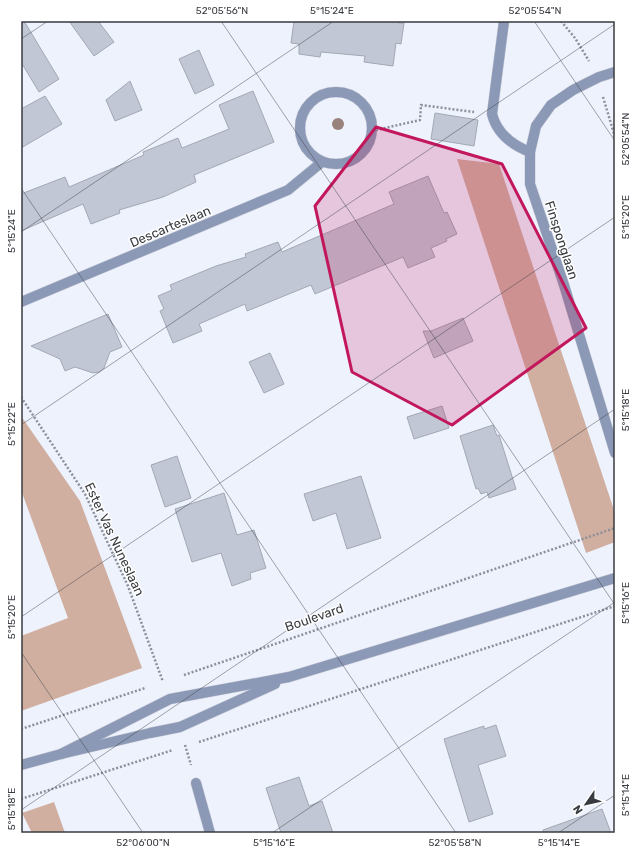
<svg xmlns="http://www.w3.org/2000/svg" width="636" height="854" viewBox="0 0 636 854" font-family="Rubik,sans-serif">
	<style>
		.forest { fill: #d0afa1 }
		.building { fill: #c1c7d4; stroke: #a2a8b4 }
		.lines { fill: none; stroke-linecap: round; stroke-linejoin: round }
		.minor-casing { stroke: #cacdd7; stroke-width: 11 }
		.path { stroke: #8b8f97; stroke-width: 2.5; stroke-dasharray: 2 2; stroke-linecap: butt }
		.minor { stroke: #8c99b6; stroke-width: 10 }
		.tree { fill: #99827c }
		.marked { fill: #c2185b; fill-opacity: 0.2; stroke: #c2185b; stroke-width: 3; stroke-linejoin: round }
		.ticks { fill: none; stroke: #383b40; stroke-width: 1; stroke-opacity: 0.45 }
		.labels { text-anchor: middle; stroke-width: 3; stroke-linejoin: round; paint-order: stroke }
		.street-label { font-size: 13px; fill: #383b40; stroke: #fff }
		.neatline { fill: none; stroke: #383b40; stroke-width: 1.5 }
		.ticks-label { font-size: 10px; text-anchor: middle; fill: #383b40 }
	</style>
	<rect width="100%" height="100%" fill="#eef2fd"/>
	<g class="forest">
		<path d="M457,159L499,164L615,513V542L586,553Z"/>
		<path d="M21,416L80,501L142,668L21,711V636L68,618L21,490Z"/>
		<path d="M54,802L65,833H32L22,813Z"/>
	</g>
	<g class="building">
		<path d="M21,21H24L59,79L39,92L21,62Z"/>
		<path d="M69,21H98L114,42L94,56Z"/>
		<path d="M294,21H399V23H404L401,44L396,43L393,66L364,62L365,56L321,52L320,57L299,54V44L291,43Z"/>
		<path d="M199,50L214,85L195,94L179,59Z"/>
		<path d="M130,81L142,110L115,121L106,100Z"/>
		<path d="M253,91L274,142L194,175L196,182L163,197L119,210L120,213L91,224L83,204L21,231V194L65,177L69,187L144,155L143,152L178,138L182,148L229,129L219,105Z"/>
		<path d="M45,96L62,124L21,148V109Z"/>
		<path d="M435,113L478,120L474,146L431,139Z"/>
		<path d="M428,176L444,213L447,212L457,234L446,239L447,241L431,248L435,257L408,268L403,257L315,294L311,285L247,311L245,304L199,324L202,331L173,343L160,311L164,309L158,296L172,290L170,285L216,266L246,257L245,254L278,242L282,252L394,204L389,192Z"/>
		<path d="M108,314L122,347L110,352L104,368L99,372L93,373L75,367L65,371L60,359L31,346Z"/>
		<path d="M463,318L473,341L434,358L423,331H431Z"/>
		<path d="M270,353L284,384L264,393L249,362Z"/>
		<path d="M442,406L449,428L414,439L407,417Z"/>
		<path d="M493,425L497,436L499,435L516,489L489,498L487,492L481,494L478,488L476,489L460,436Z"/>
		<path d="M177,456L191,498L165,507L151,465Z"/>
		<path d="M361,476L381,538L347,549L336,513L313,521L304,494Z"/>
		<path d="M224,493L237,535L254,530L266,568L250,573L251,579L232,586L221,553L192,562L175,509Z"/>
		<path d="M496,725L506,756L478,765L493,814L469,822L444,739L484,726V729Z"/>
		<path d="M299,777L309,806L322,801L333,833H281L266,788Z"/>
		<path d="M602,809L611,833H543V830Z"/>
	</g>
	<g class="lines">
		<g class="minor-casing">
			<g id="minor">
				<path d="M504,21L492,114C497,134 512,145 530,152"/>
				<path d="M615,72L599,77L573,90L551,105L536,126L530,152V184L564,285L615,453"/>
				<circle cx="336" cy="128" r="36"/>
				<path d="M21,302L288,190L322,162"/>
				<path d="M61,754L170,699L289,677L615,578"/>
				<path d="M21,765L61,754L150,733L180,727L275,684"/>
				<path d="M196,783L210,833"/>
			</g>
		</g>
		<g class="path">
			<path d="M561,21L575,38L589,61"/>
			<path d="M603,97L615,137"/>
			<path d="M372,131L420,120L421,105L474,112"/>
			<path d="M21,397L85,494L128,586L163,682"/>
			<path d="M184,675L615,528"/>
			<path d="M21,729L145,688"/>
			<path d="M199,742L615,606"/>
			<path d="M185,745L191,765"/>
			<path d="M21,799L173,750"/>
		</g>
		<use href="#minor" class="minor"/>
	</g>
	<circle class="tree" cx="338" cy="124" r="6"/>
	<path class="marked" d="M376,127L502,164L586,328L452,425L352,372L315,206Z"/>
	<path class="ticks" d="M221,21L615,605M534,21L615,141M21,39L48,21M21,188L456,833M21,232L334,21M21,425L615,24M21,617L615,217M21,652L143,833M21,810L615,409M272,833L615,602M558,833L615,795"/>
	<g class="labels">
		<g class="street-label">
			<text transform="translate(170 226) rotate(-23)" y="5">Descarteslaan</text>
			<text transform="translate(562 240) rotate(72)" y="5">Finsponglaan</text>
			<text transform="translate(115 539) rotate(65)" y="5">Ester Vas Nuneslaan</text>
			<text transform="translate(314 617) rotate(-19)" y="5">Boulevard</text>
		</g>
	</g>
	<rect width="636" height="854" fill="none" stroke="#ffffff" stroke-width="44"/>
	<g transform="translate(586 804) rotate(236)" stroke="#ffffff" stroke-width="3" paint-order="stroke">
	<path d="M0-3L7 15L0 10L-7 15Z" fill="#383b40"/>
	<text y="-6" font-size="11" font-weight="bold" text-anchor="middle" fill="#383b40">N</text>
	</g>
	<rect x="22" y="22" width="592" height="810" class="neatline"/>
	<g class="ticks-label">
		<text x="222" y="14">52°05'56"N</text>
		<text x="332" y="14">5°15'24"E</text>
		<text x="535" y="14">52°05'54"N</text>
		<text transform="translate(625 139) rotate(-90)" y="4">52°05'54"N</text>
		<text transform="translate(625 217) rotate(-90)" y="4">5°15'20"E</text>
		<text transform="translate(11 231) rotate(-90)" y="4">5°15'24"E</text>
		<text transform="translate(625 410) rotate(-90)" y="4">5°15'18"E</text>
		<text transform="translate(11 424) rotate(-90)" y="4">5°15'22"E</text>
		<text transform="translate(625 603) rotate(-90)" y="4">5°15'16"E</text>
		<text transform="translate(11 617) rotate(-90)" y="4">5°15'20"E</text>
		<text transform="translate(625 795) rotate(-90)" y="4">5°15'14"E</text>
		<text transform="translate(11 809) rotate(-90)" y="4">5°15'18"E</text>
		<text x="143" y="846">52°06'00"N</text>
		<text x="274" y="846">5°15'16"E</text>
		<text x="455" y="846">52°05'58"N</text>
		<text x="559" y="846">5°15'14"E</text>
	</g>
</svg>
